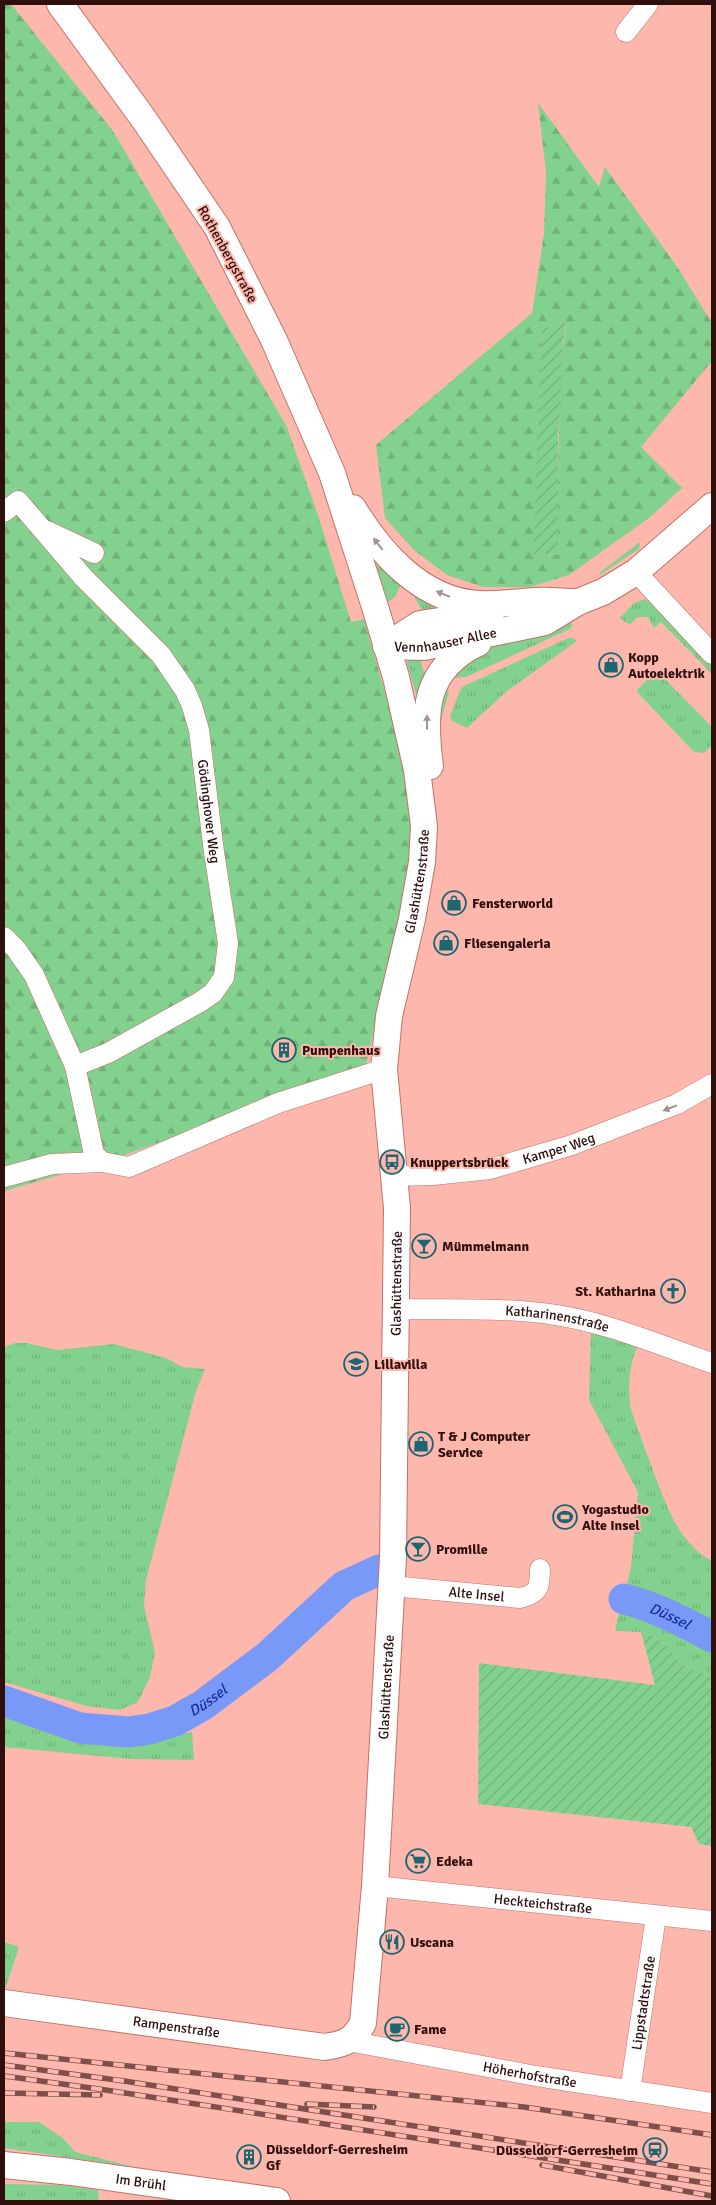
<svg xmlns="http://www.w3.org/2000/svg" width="716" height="2205" viewBox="0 0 716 2205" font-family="Signika,sans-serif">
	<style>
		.grass { fill: url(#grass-tufts) }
		.forest { fill: url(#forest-firs); fill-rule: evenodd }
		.garden { fill: url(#garden-furrows) }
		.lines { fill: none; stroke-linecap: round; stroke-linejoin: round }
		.river { stroke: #7899f8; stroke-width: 31 }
		.minor-casing { stroke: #c27167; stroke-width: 21 }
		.major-casing { stroke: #c27167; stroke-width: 28 }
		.minor { stroke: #fff; stroke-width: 20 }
		.major { stroke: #fff; stroke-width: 26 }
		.rail-casing { stroke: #7f504b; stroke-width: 5.5 }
		.rail { stroke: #fdb7ad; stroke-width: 4; stroke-dasharray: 11; stroke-linecap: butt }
		.oneway { fill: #a19392 }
		.labels { text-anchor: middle; stroke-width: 4; stroke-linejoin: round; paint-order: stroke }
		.street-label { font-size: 14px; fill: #2e0f0c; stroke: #fdb7ad }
		.poi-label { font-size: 14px; font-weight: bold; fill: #2e0f0c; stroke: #fdb7ad; text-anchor: start }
		.water-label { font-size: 15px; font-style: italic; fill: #1c2f9a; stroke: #fdb7ad }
	</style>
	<defs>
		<pattern id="grass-tufts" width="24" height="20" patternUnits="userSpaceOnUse" patternTransform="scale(1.25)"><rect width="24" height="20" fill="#83d18e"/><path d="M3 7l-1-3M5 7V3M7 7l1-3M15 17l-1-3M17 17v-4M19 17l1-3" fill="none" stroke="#71b279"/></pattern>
		<pattern id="forest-firs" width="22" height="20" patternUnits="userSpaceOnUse" patternTransform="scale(1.25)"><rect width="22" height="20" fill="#83d18e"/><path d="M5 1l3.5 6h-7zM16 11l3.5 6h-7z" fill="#71b279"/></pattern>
		<pattern id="garden-furrows" width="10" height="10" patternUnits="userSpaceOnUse" patternTransform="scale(1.25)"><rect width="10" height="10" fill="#83d18e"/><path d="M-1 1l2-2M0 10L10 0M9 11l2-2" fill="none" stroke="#71b279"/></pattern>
	</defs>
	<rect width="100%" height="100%" fill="#fdb7ad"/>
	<g class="grass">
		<path d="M640,542L639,549L601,574L599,573Z"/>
		<path d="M379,562L402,582L395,597L388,602L377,566Z"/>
		<path d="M412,593L449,605L424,614Z"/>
		<path d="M645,599L654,605L712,663V674L661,622L654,628L648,617H637L631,624L625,622L620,618L634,603Z"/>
		<path d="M571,623L572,626L570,629L466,677L450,678L477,648Z"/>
		<path d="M568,638H573L577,641L507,691L467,728L452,721L450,717L460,690L464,686Z"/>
		<path d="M420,657L423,670L429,677L417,697L407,663L409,659Z"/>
		<path d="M665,668L669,674L664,678L712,727V746L704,753L694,752L636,691L652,675Z"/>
		<path d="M441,684L449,692L435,741Z"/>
		<path d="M591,1327L639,1343C629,1363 628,1384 630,1406C636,1426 644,1445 651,1465C664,1499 677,1543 712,1561V1635L653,1604L624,1596L631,1567L638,1492L589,1400Z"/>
		<path d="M15,1343H27L57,1350L114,1344L166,1358L182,1367L205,1369L196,1391L146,1580L144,1605L155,1653L150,1677L138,1702L120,1710L86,1706L4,1682V1347Z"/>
		<path d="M622,1601L662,1613L712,1639V1677L682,1665L666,1645L653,1636L641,1632L615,1631Z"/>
		<path d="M4,1716L39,1730L88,1741L143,1744L192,1732L194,1760L131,1759L4,1747Z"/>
		<path d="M4,1942L19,1947L6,1987H4Z"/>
		<path d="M4,2122H39L64,2139L75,2152L134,2167L4,2148Z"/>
		<path d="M4,2184L60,2185L98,2190L99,2201H4Z"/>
	</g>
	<g class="forest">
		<path d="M4,4H11L113,131L286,425L319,518L351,622L364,619L393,721L411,804V868L366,1065L360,1068L111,1160L4,1191Z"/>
		<path d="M538,103L599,187L605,167L676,265L712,323V361L641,447L682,488L649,518L569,575L530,587H483L447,575L415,551L385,518L376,445L532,313L544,234L546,172ZM566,322C566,335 562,348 561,360C559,425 557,490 558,555L534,554L542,329Z"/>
	</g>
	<g class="garden">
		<path d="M566,322L561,358V401L558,432V555L533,554L542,329Z"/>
		<path d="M641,1632L653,1636L666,1645L682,1665L712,1677V1846L699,1844L691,1827L478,1804L479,1663L655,1685Z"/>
	</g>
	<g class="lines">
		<g class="river">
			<path id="s1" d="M624,1599C656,1607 683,1622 712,1637"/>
			<path id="s2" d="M4,1701L80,1728L128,1732L149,1729L175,1721L203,1705L267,1657L344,1586L379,1570"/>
		</g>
		<g class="minor-casing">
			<g id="minor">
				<path d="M626,32L648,4"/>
				<path id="s3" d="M4,512L18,501L83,577L161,655L185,690L192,706L199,730L214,852L228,943L224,977L213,993L200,1002L108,1053L75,1066"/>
				<path d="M47,531L94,553"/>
				<path d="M636,572L712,654"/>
				<path d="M4,937L16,949L34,975L75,1066L94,1154L102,1162"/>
				<path id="s4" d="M394,1176L433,1175L490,1169L572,1145L677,1104L712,1084"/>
				<path d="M4,1177L52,1164L102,1162L129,1167L278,1103L384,1069"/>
				<path id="s5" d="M397,1309C450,1310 503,1307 556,1315C609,1323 661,1346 712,1363"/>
				<path id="s6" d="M392,1586L520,1598C539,1594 540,1587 540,1569"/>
				<path id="s7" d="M375,1886L712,1921"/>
				<path id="s8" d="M348,2041L536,2076L712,2103"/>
				<path id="s9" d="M630,2091L656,1916"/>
			</g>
		</g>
		<g class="major-casing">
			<g id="major">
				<path d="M353,508C380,553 422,601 479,604C498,605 517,602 536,601C550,600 564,602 578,602"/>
				<path id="s10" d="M386,646L424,647L545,622L578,602L603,592L636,572L712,506"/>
				<path d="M386,646L420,624L491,613"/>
				<path d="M430,766C423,713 423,669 478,643"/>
				<path id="s11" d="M4,2003L325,2047C345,2044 353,2041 363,2023L375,1886L393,1558L397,1208L384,1069L389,1016L412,919L422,862L424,826L417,770L396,677L376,610L332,473L274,340L217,227L143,118L60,4"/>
				<path id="s12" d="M4,2165L71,2172L277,2201"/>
			</g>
		</g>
		<use href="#minor" class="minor"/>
		<use href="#major" class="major"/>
		<g class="rail-casing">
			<g id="rail">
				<path d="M4,2053L524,2107L712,2135"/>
				<path d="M4,2065L124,2081L712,2172"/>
				<path d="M4,2076L99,2089L712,2184"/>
				<path d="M4,2093L100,2095"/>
				<path d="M307,2104L374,2107"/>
				<path d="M542,2165L712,2196"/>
			</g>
		</g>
		<use href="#rail" class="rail"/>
	</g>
	<defs><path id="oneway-solid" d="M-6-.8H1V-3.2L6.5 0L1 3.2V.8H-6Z" transform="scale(1.25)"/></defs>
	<g class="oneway">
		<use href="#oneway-solid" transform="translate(378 544) rotate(-128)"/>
		<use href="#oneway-solid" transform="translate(443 594) rotate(-158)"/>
		<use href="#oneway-solid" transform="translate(427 722) rotate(-90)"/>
		<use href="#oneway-solid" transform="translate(670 1108) rotate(159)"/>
	</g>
	<defs>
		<g id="shop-ring" transform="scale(1.25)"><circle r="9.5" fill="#fdb7ad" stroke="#1b6670" stroke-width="1.5"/><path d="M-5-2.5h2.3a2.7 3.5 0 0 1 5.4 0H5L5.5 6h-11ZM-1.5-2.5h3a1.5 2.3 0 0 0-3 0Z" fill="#1b6670"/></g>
		<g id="building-ring" transform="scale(1.25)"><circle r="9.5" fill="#fdb7ad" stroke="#1b6670" stroke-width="1.5"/><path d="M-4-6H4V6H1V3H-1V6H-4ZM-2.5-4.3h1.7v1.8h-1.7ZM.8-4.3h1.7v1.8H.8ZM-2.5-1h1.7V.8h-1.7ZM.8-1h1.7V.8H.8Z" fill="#1b6670"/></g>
		<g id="bus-ring" transform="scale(1.25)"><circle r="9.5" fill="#fdb7ad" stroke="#1b6670" stroke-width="1.5"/><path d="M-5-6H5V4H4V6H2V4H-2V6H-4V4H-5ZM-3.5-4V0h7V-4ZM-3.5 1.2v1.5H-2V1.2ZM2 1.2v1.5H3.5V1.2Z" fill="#1b6670"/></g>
		<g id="bar-ring" transform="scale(1.25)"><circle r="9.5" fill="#fdb7ad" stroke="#1b6670" stroke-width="1.5"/><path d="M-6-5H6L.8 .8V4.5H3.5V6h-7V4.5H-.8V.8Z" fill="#1b6670"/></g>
		<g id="church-ring" transform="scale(1.25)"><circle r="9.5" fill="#fdb7ad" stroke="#1b6670" stroke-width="1.5"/><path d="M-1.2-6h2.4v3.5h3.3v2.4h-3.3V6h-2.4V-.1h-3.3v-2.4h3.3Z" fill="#1b6670"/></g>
		<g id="school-ring" transform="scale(1.25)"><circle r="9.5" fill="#fdb7ad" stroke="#1b6670" stroke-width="1.5"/><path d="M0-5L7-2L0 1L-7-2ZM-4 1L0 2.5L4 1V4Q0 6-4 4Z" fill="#1b6670"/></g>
		<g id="stadium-ring" transform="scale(1.25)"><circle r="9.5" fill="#fdb7ad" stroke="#1b6670" stroke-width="1.5"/><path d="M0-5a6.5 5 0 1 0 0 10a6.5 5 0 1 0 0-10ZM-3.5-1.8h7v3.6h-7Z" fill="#1b6670"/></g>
		<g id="supermarket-ring" transform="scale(1.25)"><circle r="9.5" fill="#fdb7ad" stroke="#1b6670" stroke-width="1.5"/><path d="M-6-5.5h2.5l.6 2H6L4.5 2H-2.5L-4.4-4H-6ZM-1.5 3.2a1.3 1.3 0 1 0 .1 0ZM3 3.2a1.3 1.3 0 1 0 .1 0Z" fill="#1b6670"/></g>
		<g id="restaurant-ring" transform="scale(1.25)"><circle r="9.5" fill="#fdb7ad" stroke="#1b6670" stroke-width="1.5"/><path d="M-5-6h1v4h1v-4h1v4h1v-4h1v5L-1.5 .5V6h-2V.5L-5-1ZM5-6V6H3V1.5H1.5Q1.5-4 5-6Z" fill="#1b6670"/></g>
		<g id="cafe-ring" transform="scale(1.25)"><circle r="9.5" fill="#fdb7ad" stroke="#1b6670" stroke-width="1.5"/><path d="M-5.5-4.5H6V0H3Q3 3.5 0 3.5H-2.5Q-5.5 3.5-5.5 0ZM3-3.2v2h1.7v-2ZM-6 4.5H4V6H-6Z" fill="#1b6670"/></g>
		<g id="station-ring" transform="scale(1.25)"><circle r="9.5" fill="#fdb7ad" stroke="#1b6670" stroke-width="1.5"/><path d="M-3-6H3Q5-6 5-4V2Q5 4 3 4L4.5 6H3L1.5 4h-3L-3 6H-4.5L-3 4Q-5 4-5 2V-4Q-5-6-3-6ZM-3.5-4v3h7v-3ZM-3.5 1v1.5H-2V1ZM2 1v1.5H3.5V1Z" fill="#1b6670"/></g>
	</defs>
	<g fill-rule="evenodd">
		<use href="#shop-ring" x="611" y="665"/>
		<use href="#shop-ring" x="454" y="903"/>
		<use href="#shop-ring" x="446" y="943"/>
		<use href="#building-ring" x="284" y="1050"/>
		<use href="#bus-ring" x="392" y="1162"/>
		<use href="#bar-ring" x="424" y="1246"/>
		<use href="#church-ring" x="673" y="1291"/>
		<use href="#school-ring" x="356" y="1364"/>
		<use href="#shop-ring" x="421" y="1444"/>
		<use href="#stadium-ring" x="565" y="1517"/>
		<use href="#bar-ring" x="418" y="1549"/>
		<use href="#supermarket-ring" x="418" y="1861"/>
		<use href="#restaurant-ring" x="392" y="1942"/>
		<use href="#cafe-ring" x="397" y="2029"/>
		<use href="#station-ring" x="655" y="2150"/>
		<use href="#building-ring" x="249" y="2157"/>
	</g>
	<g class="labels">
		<g class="street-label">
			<text transform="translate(228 254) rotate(61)" y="5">Rothenbergstraße</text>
			<text dy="5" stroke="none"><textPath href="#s10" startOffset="60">Vennhauser Allee</textPath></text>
			<text dy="5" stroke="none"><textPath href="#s3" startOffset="395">Gödinghover Weg</textPath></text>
			<text dy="5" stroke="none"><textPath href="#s11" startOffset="1518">Glashüttenstraße</textPath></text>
			<text dy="5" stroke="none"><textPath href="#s4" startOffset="168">Kamper Weg</textPath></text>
			<text dy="5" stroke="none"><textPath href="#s11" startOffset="1112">Glashüttenstraße</textPath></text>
			<text dy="5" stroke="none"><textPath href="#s5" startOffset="161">Katharinenstraße</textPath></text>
			<text dy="5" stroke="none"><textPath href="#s6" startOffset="85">Alte Insel</textPath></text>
			<text dy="5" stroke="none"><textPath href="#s11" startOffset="708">Glashüttenstraße</textPath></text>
			<text dy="5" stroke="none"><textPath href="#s7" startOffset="169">Heckteichstraße</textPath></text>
			<text dy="5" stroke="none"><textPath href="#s9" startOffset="89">Lippstadtstraße</textPath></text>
			<text dy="5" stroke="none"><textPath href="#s11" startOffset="174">Rampenstraße</textPath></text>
			<text dy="5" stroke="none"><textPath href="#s8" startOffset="185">Höherhofstraße</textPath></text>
			<text dy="5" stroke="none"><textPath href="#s12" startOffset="138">Im Brühl</textPath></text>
		</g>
		<g class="poi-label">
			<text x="628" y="662">Kopp<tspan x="628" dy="16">Autoelektrik</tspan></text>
			<text x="472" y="908">Fensterworld</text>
			<text x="464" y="948">Fliesengaleria</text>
			<text x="302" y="1055">Pumpenhaus</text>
			<text x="410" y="1167">Knuppertsbrück</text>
			<text x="442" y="1251">Mümmelmann</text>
			<text x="656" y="1296" text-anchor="end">St. Katharina</text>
			<text x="374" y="1369">Lillavilla</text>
			<text x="438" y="1441">T &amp; J Computer<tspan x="438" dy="16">Service</tspan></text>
			<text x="582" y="1514">Yogastudio<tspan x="582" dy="16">Alte Insel</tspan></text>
			<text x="436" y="1554">Promille</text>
			<text x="436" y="1866">Edeka</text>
			<text x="410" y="1947">Uscana</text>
			<text x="414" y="2034">Fame</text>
			<text x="266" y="2154">Düsseldorf-Gerresheim<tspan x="266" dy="16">Gf</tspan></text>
			<text x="638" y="2155" text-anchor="end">Düsseldorf-Gerresheim</text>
		</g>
		<g class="water-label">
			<text dy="5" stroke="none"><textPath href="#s1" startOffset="49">Düssel</textPath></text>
			<text dy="5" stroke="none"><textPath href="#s2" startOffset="216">Düssel</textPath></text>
		</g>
	</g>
	<rect width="716" height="2205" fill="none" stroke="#2e0f0c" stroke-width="10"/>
</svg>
